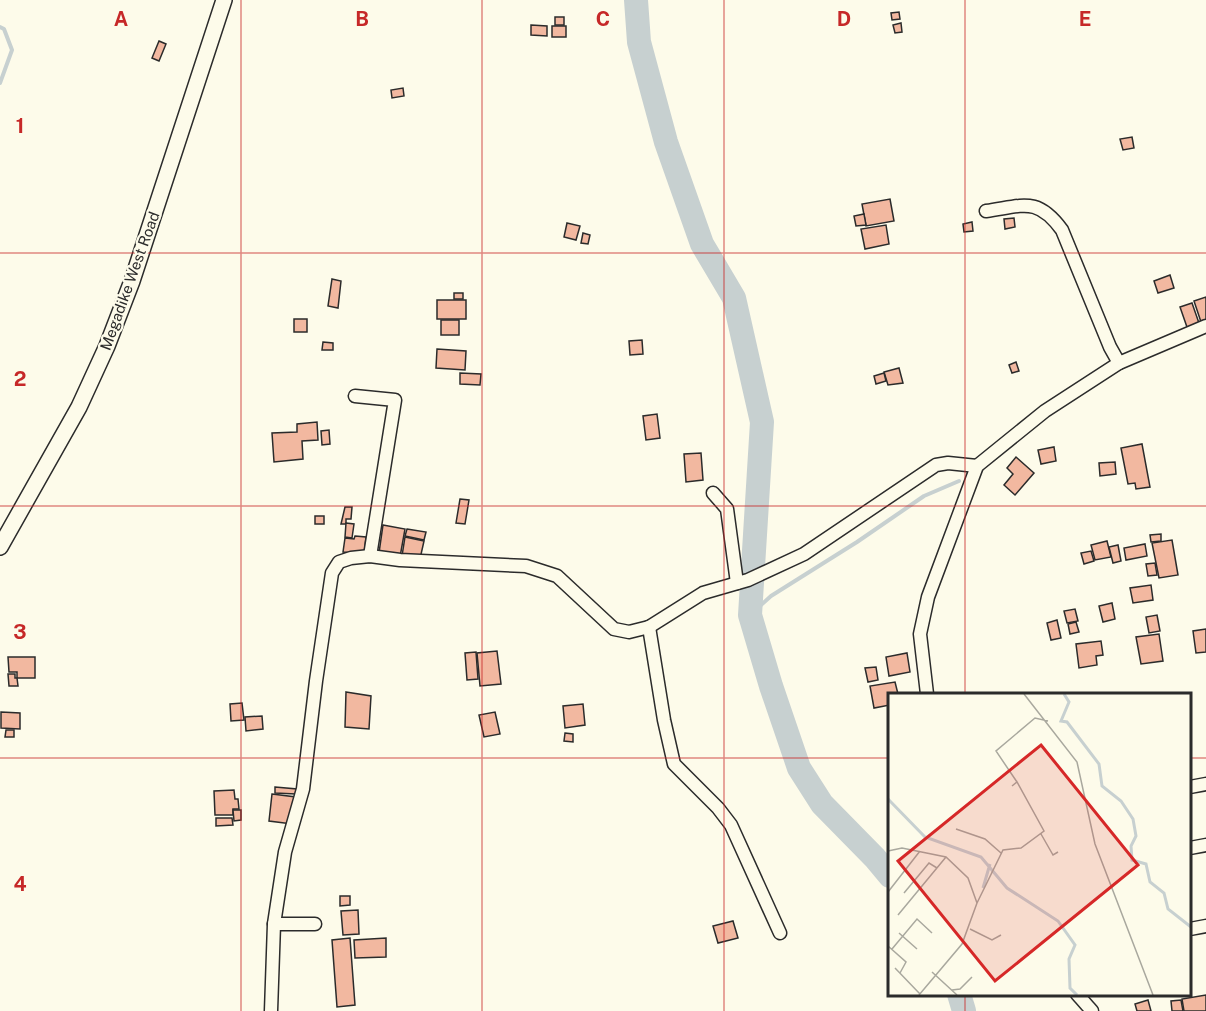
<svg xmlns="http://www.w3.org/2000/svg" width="1206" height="1011" viewBox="0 0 1206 1011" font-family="'Public Sans',sans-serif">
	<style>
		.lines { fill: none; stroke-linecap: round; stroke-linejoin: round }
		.stream { stroke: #c7d0d0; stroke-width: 4 }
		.river { stroke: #c7d0d0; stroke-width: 24 }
		.building { fill: #f2b8a0; stroke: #2b2b2b; stroke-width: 1.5 }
		.minor-casing { stroke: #2b2b2b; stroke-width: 15 }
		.tertiary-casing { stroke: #2b2b2b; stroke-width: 18 }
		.minor { stroke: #fdfbea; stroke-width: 12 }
		.tertiary { stroke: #fdfbea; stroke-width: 15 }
		.grid { fill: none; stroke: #c62828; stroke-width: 1.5; stroke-opacity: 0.55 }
		.labels { text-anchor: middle; stroke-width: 4.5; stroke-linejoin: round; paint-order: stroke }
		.street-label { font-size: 15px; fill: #2b2b2b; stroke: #fdfbea }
		.inset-river { fill: none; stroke: #c7d0d0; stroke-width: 3 }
		.inset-road { fill: none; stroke: #a9a89e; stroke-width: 1.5 }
		.view { fill: #d62828; fill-opacity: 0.15; stroke: #d62828; stroke-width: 3 }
		.inset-edge { fill: none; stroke: #2b2b2b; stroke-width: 3 }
		.grid-label { font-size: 20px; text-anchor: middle; font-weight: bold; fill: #c62828; stroke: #fdfbea; stroke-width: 4.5; stroke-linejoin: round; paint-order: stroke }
	</style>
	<rect width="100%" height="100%" fill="#fdfbea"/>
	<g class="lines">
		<g class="stream">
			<path d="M0,27L4,29L12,50L0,83"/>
			<path d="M750,615L771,596L857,542L924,496L959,481"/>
		</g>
		<g class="river">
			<path d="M636,0L639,42L666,142L702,244L734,298L762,422L750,615L771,686L799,768L822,804L875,858L890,876"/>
			<path d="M959,994L964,1011"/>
		</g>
	</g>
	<g class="building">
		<path d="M899,12L900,19L892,20L891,13Z"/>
		<rect x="555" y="17" width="9" height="8"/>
		<path d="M901,23L902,32L895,33L893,25Z"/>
		<path d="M531,25L547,26V36L531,35Z"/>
		<rect x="552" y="26" width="14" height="11"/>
		<path d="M159,41L166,44L159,61L152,58Z"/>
		<path d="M403,88L404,96L392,98L391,90Z"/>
		<path d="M1132,137L1134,148L1123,150L1120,139Z"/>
		<path d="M890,199L894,221L866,226L862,204Z"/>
		<path d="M864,214L866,225L856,226L854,216Z"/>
		<path d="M1014,218L1015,227L1005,229L1004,219Z"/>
		<path d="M972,222L973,231L964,232L963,224Z"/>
		<path d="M567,223L580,226L576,240L564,237Z"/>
		<path d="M886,225L889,244L865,249L861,229Z"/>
		<path d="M583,233L590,235L588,244L581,243Z"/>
		<path d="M1170,275L1174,288L1158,293L1154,281Z"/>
		<path d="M332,279L341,281L338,308L328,306Z"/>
		<rect x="454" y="293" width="9" height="6"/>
		<path d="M1206,297V323L1202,325L1194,301Z"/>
		<rect x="437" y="300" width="29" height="19"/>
		<path d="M1192,303L1200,326L1188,330L1180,307Z"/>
		<rect x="294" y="319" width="13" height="13"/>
		<rect x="441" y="320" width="18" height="15"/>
		<path d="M642,340L643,354L630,355L629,341Z"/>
		<path d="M323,342L333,343V350H322Z"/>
		<path d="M437,349L466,351L465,370L436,368Z"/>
		<path d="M1016,362L1019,371L1012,373L1009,365Z"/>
		<path d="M899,368L903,383L888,385L884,372Z"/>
		<path d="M460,373L481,374L480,385L460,384Z"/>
		<path d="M884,373L886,381L876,384L874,376Z"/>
		<path d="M657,414L660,438L646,440L643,416Z"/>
		<path d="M317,422L318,440L302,441L303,459L274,462L272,433L297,432V424Z"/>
		<path d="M329,430L330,444L322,445L321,431Z"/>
		<path d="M1142,444L1150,487L1136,489L1135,483L1128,484L1121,448Z"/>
		<path d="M1054,447L1056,461L1041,464L1038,450Z"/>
		<path d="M701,453L703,480L686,482L684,454Z"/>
		<path d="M1016,457L1034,473L1015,495L1004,485L1013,474L1007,468Z"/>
		<path d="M1115,462L1116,474L1100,476L1099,463Z"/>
		<path d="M460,499L469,500L465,524L456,523Z"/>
		<path d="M345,507H352L351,519H346V524H341Z"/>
		<rect x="315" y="516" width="9" height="8"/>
		<path d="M346,523L354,524L352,538L345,537Z"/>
		<path d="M383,525L405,529L400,557L379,553Z"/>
		<path d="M407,529L426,532L424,540L405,536Z"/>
		<path d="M1161,534V541L1151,542L1150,535Z"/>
		<path d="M355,536L366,537L364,554L343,552L345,538L354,539Z"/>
		<path d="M405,537L424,541L420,559L402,556Z"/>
		<path d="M1172,540L1178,575L1159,578L1152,543Z"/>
		<path d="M1107,541L1111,557L1095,560L1091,545Z"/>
		<path d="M1145,544L1147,556L1126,560L1124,548Z"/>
		<path d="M1118,545L1121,561L1113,563L1109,547Z"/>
		<path d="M1091,551L1094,561L1084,564L1081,553Z"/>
		<path d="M1155,563L1157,575L1148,576L1146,564Z"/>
		<path d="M1151,585L1153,600L1133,603L1130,588Z"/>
		<path d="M1112,603L1115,619L1103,622L1099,606Z"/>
		<path d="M1075,609L1078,621L1067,623L1064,611Z"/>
		<path d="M1157,615L1160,631L1149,633L1146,617Z"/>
		<path d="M1057,620L1061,638L1051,640L1047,623Z"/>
		<path d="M1076,622L1079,632L1070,634L1068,624Z"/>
		<path d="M1206,629V652L1196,653L1193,631Z"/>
		<path d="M1159,634L1163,661L1141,664L1136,637Z"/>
		<path d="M1101,641L1103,655L1096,656L1097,665L1079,668L1076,644Z"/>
		<path d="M497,651L501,684L480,686L477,653Z"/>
		<path d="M476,652L478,679L467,680L465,653Z"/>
		<path d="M907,653L910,672L889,676L886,657Z"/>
		<path d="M8,657H35V678H17V672H9Z"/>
		<path d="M876,667L878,680L868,682L865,668Z"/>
		<path d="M8,674H15V678H17L18,686H9Z"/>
		<path d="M895,682L898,694H890V705L874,708L870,686Z"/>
		<path d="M346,692L371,696L369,729L345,727Z"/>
		<path d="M242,703L244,720L231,721L230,704Z"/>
		<path d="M583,704L585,725L565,728L563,706Z"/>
		<path d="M1,712L20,713V729L1,728Z"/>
		<path d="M495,712L500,734L484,737L479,715Z"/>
		<path d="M262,716L263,729L246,731L245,717Z"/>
		<path d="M6,730H14V737H5Z"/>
		<path d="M565,733L573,734V742L564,741Z"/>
		<path d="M275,787L297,789L296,794L275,793Z"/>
		<path d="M234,790L235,799H238L239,809H233V815H215L214,791Z"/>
		<path d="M272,794L296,797L292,824L269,821Z"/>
		<path d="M233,810H241V820L234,821Z"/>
		<path d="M216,818H232L233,825L216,826Z"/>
		<path d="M340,896H350V905L340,906Z"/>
		<path d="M358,910L359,934L343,935L341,911Z"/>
		<path d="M733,921L738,938L718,943L713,926Z"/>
		<path d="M350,938L355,1005L337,1007L332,940Z"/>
		<path d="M386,938V957L355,958L354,940Z"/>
		<path d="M1206,995V1011H1184L1182,999Z"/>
		<path d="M1148,1000L1151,1011H1137L1135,1004Z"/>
		<path d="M1181,1000L1183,1011H1172L1171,1001Z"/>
	</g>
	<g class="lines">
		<g class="minor-casing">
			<g id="minor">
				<path d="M986,211C1023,206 1037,196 1062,230L1110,347L1119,363"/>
				<path d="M355,396L395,400L370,556"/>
				<path d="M713,493L727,509L737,583"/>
				<path d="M649,627L664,720L674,764L718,808L731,825L780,933"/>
				<path d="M927,694L920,634L928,597L977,466L1045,411L1119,363L1206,326"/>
				<path d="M1190,787L1206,784"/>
				<path d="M1190,848L1206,845"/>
				<path d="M315,924H274L285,852L303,789L316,681L332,573L339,562L351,558L370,556L400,560L526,566L557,576L614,629L629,632L649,627L703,593L748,580L804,554L936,465L948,463L977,466"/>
				<path d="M1190,929L1206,926"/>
				<path d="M1077,994L1092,1011"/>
				<path d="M271,1011L274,924"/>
			</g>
		</g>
		<g class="tertiary-casing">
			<path id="tertiary" d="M0,547L79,407L107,346L132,281L224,0"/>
		</g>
		<use href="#minor" class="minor"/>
		<use href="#tertiary" class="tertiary"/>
	</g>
	<path class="grid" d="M241,0V1011M482,0V1011M724,0V1011M965,0V694M0,253H1206M0,506H1206M0,758H890M1190,758H1206M965,994V1011"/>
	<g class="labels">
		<g class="street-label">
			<text transform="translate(130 281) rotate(-70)" y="5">Megadike West Road</text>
		</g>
	</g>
	<g transform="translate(888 693)">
		<rect width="303" height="303" fill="#fdfbea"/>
		<path class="inset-river" d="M176,1L181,9L173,28L179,29L211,71L214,93L233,108L245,126L248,143L243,153L244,167L258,171L262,189L276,200L280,216L303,234M0,106L37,144L93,164L119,195L170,228L187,252L181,266L182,295L189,302M95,195L102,171"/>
		<path class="inset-road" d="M136,1L189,69L207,151L265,302M129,89L108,58L147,25L160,28M68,136L97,146L113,160M153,141L165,162L170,159M0,158L14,155L58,164L80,185L89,210L74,251L31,302M0,199L32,158M16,200L41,170L49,175M89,210L115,157L133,155L156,138L129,89L124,93M10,222L58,164M82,236L104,247L113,242M11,240L29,256M0,253L18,269L12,280M4,256L29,226L44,240M7,275L32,301M44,279L69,302M64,297L72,296L84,284"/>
		<path class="view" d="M153,52L250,172L107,288L10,168Z"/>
		<rect width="303" height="303" class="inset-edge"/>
	</g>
	<g class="grid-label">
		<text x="121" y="26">A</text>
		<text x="362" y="26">B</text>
		<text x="603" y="26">C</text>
		<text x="844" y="26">D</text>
		<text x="1085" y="26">E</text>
		<text x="20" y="133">1</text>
		<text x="20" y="386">2</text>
		<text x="20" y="639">3</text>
		<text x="20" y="891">4</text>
	</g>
</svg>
